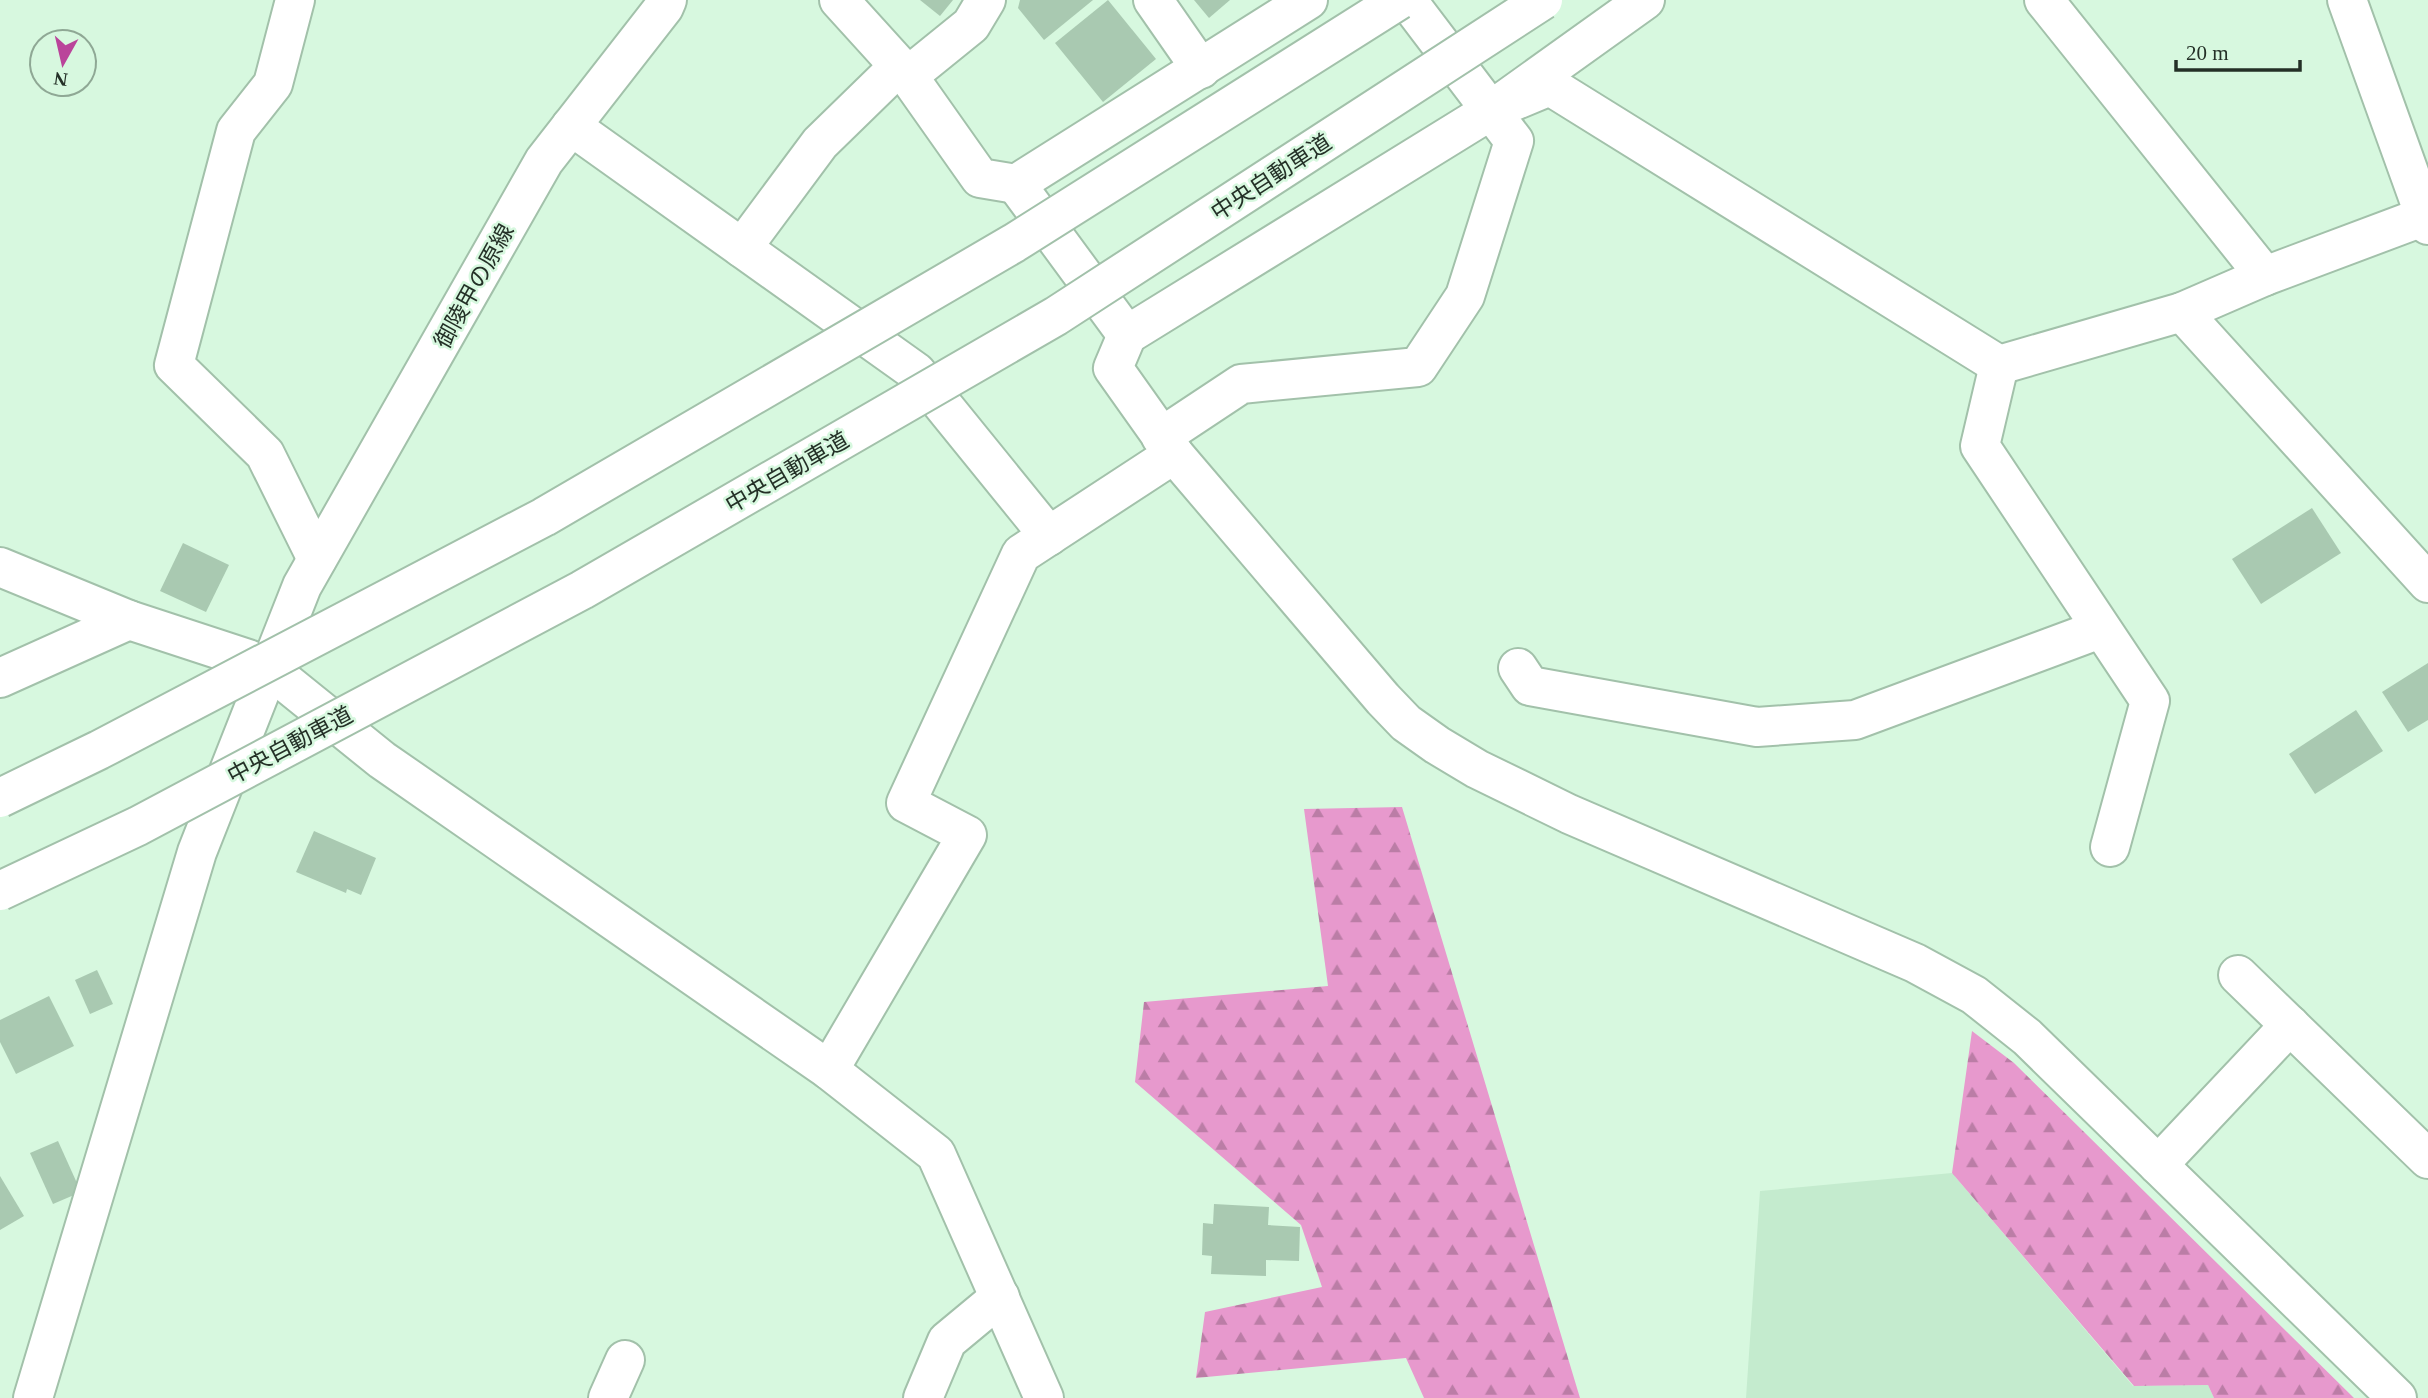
<svg xmlns="http://www.w3.org/2000/svg" width="2428" height="1398" viewBox="0 0 2428 1398" font-family="'Times New Roman','Noto Sans JP',serif">
	<style>
		.built { fill: #c4ebce }
		.forest { fill: url(#forest-firs) }
		.building { fill: #a9c9b1 }
		.lines { fill: none; stroke-linecap: round; stroke-linejoin: round }
		.minor-casing { stroke: #a2c1aa; stroke-width: 42 }
		.minor { stroke: #fff; stroke-width: 38 }
		.highway-bridge-casing { stroke: #a2c1aa; stroke-width: 42; stroke-linecap: butt }
		.highway-bridge { stroke: #fff; stroke-width: 38 }
		.labels { text-anchor: middle; stroke-width: 5; stroke-linejoin: round; paint-order: stroke }
		.street-label { font-size: 23px; fill: #243027; stroke: #d7f8df }
	</style>
	<defs>
		<pattern id="forest-firs" width="22" height="20" patternUnits="userSpaceOnUse" patternTransform="scale(1.75)"><rect width="22" height="20" fill="#e799cd"/><path d="M5 1l3.5 6h-7zM16 11l3.5 6h-7z" fill="#bb7da6"/></pattern>
	</defs>
	<rect width="100%" height="100%" fill="#d7f8df"/>
	<path class="built" d="M1952,1173L2133,1386L2208,1385L2214,1398H1746L1760,1191Z"/>
	<g class="forest">
		<path d="M1402,807L1580,1398H1424L1406,1358L1196,1378L1205,1312L1322,1287L1301,1225L1135,1082L1144,1002L1328,986L1304,809Z"/>
		<path d="M1972,1031L2014,1063L2354,1398H2214L2208,1385L2134,1386L1952,1173Z"/>
	</g>
	<g class="building">
		<path d="M920,0H953L940,16Z"/>
		<path d="M1020,0H1093L1044,40L1018,8Z"/>
		<path d="M1108,0L1156,59L1103,102L1055,43Z"/>
		<path d="M1194,0H1230L1209,18Z"/>
		<path d="M2312,508L2341,553L2261,604L2232,559Z"/>
		<path d="M183,543L229,565L206,612L160,591Z"/>
		<path d="M2428,663V720L2408,732L2382,692Z"/>
		<path d="M2356,710L2383,751L2315,794L2289,754Z"/>
		<path d="M314,831L376,858L361,895L347,889L346,893L296,872Z"/>
		<path d="M97,970L113,1004L90,1014L75,980Z"/>
		<path d="M49,996L74,1046L16,1074L0,1042V1020Z"/>
		<path d="M58,1141L81,1192L53,1204L30,1153Z"/>
		<path d="M0,1176L24,1216L0,1230Z"/>
		<path d="M1214,1204L1269,1207L1268,1225L1300,1227L1299,1261L1266,1260V1276L1211,1274L1212,1256L1202,1255L1203,1223L1213,1224Z"/>
	</g>
	<g class="lines">
		<g class="minor-casing">
			<g id="minor">
				<path d="M295,0L273,84L236,131L174,365L265,454L317,559"/>
				<path d="M839,0L908,76L980,178L1016,184L1308,0"/>
				<path d="M1153,0L1201,69"/>
				<path d="M1645,0L1490,111L1127,335L1113,368L1174,454L1383,699L1406,723L1437,745L1477,769L1569,814L1915,963L1974,995L2027,1037L2397,1398"/>
				<path d="M2044,0L2265,276"/>
				<path d="M2347,0L2428,225"/>
				<path d="M908,76L971,25L986,0"/>
				<path d="M1514,101L1550,86L1999,365L2182,312L2428,583"/>
				<path d="M571,126L916,372L1049,536"/>
				<path d="M1016,184L1127,335"/>
				<path d="M742,248L820,143L899,66"/>
				<path d="M2182,312L2265,276L2425,216"/>
				<path d="M1999,365L1980,446L2150,701L2110,847"/>
				<path d="M1161,437L1241,384L1418,367L1465,296L1514,141L1407,0"/>
				<path d="M0,567L129,620L248,659L268,668L382,760L829,1070L936,1154L1044,1398"/>
				<path d="M1518,668L1530,686L1757,727L1855,720L2100,629"/>
				<path d="M0,678L129,620"/>
				<path d="M2238,975L2428,1159"/>
				<path d="M829,1070L967,835L906,803L1021,554L1174,454"/>
				<path d="M2158,1165L2290,1025"/>
				<path d="M33,1398L197,852L302,586L544,161L664,7L667,0"/>
				<path d="M608,1398L625,1360"/>
				<path d="M923,1398L947,1341L1000,1297"/>
			</g>
		</g>
		<use href="#minor" class="minor"/>
		<g class="highway-bridge-casing">
			<g id="highway-bridge">
				<path d="M0,798L99,750L544,517L1014,243L1399,0"/>
				<path d="M0,891L138,826L582,590L1056,316L1543,0"/>
			</g>
		</g>
		<use href="#highway-bridge" class="highway-bridge"/>
	</g>
	<g class="labels">
		<g class="street-label">
			<text transform="translate(1271 177) rotate(-33)" y="8">中央自動車道</text>
			<text transform="translate(474 286) rotate(-61)" y="8">御陵甲の原線</text>
			<text transform="translate(787 472) rotate(-30)" y="8">中央自動車道</text>
			<text transform="translate(290 745) rotate(-28)" y="8">中央自動車道</text>
		</g>
	</g>
	<g transform="translate(63 63) rotate(188)"><circle r="33" fill="#d7f8df" stroke="#8fa895" stroke-width="2"/>
	<path d="M0-5L12 26L0 18L-12 26Z" fill="#ba449a"/>
	<text y="-10" font-size="19" font-weight="bold" text-anchor="middle" fill="#243027">N</text>
	</g>
	<path d="M2176 60v10h124v-10" fill="none" stroke="#243027" stroke-width="3.5"/>
	<text x="2186" y="60" font-size="21" fill="#243027" stroke="#d7f8df" stroke-width="5" paint-order="stroke">20 m</text>
</svg>
